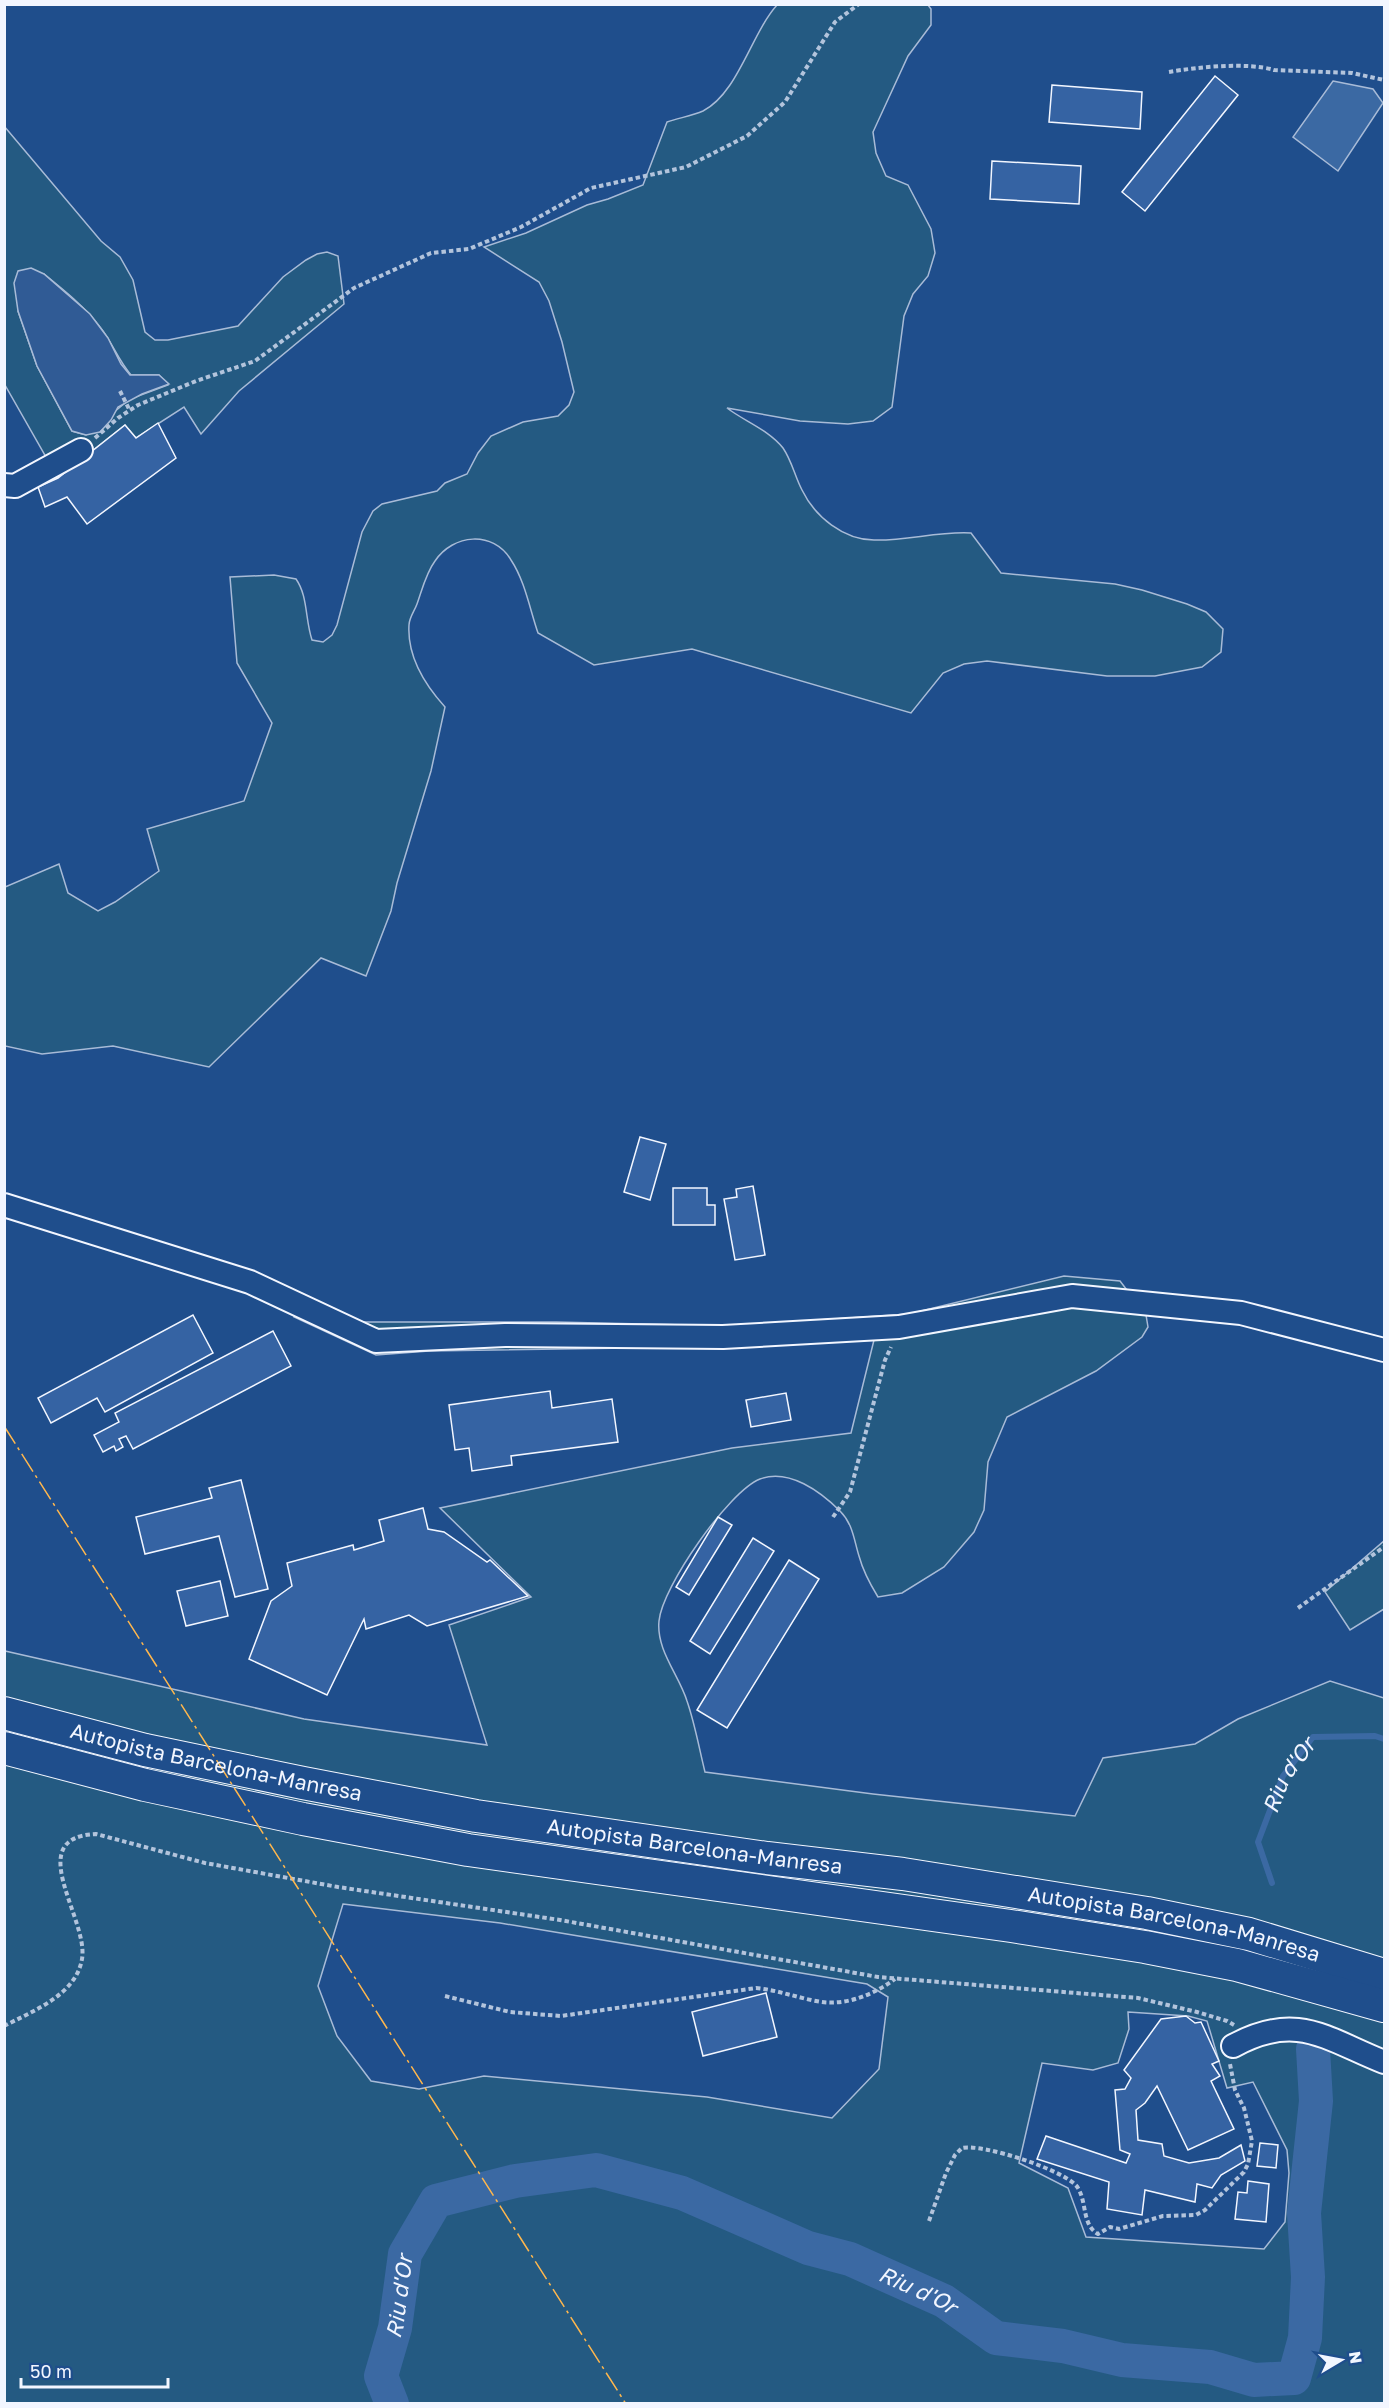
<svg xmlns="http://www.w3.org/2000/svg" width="1389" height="2408" viewBox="0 0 1389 2408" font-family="'Golos Text',sans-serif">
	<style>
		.green { fill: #245a82; stroke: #a8bbd7; stroke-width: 1.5; fill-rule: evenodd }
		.parking { fill: #305b95; stroke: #a8bbd7; stroke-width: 1.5 }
		.water { fill: #3b69a3; stroke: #a8bbd7; stroke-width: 1.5 }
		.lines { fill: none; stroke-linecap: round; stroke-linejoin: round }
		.stream { stroke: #3b69a3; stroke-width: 6 }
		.river { stroke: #3b69a3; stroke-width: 34 }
		.building { fill: #3563a3; stroke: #f2f6ff; stroke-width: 1.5 }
		.minor-casing { stroke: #f2f6ff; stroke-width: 26 }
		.highway-casing { stroke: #f2f6ff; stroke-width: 34 }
		.path { stroke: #b3c4dc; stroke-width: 4; stroke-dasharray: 4.5 3; stroke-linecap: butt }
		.minor { stroke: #1f4e8c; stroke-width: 22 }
		.highway { stroke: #1f4e8c; stroke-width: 32 }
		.power { stroke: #ffb74d; stroke-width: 1.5; stroke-dasharray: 21 4.5 3 4.5; stroke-linecap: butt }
		.labels { text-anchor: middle; stroke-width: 4.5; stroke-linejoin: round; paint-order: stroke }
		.street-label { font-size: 21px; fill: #f2f6ff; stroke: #1f4e8c }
		.water-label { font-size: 22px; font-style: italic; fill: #f2f6ff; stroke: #1f4e8c }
	</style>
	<rect width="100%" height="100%" fill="#1f4e8c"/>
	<g class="green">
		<path d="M777,5H928L931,9V25L908,56L873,132L876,153L886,176L908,185L931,229L935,253L928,276L913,294L904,316L892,407L873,421L848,424L800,421L727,408C744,421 769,430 783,448C792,461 795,477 802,490C815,517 844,540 874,540C907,541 938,531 971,533L1001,573L1115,584L1142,590L1187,604L1206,612L1223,629L1221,652L1202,667L1155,676H1107L987,661L964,664L943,673L911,713L692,649L594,665L538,633C530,610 525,581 511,560C493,530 453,534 435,561C426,573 422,590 417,604C415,610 409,618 409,625C407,657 425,685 445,707L431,771L397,883L391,911L366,976L321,958L209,1067L113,1046L42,1054L5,1046V887L59,864L68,893L98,911L115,902L159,871L147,829L244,801L272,723L237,663L230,577L274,575L296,579C308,596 305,619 312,640L323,642L332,635L337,625L362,532L373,511L382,504L437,491L445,483L467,474L478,453L491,436L523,422L558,416L569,405L574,392L562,342L549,301L539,282L484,247L526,233L587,205L608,199L643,185L667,122C678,118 692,116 703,111C738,93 751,34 777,5Z"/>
		<path d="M4,126L101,241L120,257L133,280L145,332L155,340H168L238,326L283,277L306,260L317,254L327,252L338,256L344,304L239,391L201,434L184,407L136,438L125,425L58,478L5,385ZM44,274C64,290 85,307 100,327C112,342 118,360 131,375H159L168,385L130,399L86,435L72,431L37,366L18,311Z"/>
		<path d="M1064,1276L1120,1281L1146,1315L1148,1327L1142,1337L1096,1371L1007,1417L988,1462L984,1510L974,1532L944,1567L902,1593L878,1597C870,1584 863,1571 859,1556C854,1540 853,1524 840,1511C821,1492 789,1468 760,1479C729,1491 662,1587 659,1621C656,1650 679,1675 687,1701C695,1724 699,1748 705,1772L873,1794L1075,1816L1103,1758L1195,1744L1238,1719L1330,1681L1384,1698V2403L5,2404V1651L304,1719L487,1745L449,1625L531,1597L440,1508L732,1448L851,1433L874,1340L629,1348L429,1351L376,1355L294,1317L304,1298L352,1322H556L729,1326L909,1314ZM343,1904L500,1923L867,1984L888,1997L879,2069L832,2118L707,2097L484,2076L419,2089L371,2081L337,2036L318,1986ZM1128,2012L1188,2016L1207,2021L1227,2088L1253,2082L1287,2150L1289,2173L1285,2222L1264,2249L1086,2237L1068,2188L1019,2163L1042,2063L1093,2070L1118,2063L1129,2029Z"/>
		<path d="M1384,1541V1609L1350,1630L1325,1592Z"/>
	</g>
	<path class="parking" d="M31,268L44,274L90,314L108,338L121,364L130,375H159L169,384L142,394L118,407L111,420L100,432L86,435L72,431L37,366L18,311L14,283L18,271Z"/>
	<path class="water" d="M1333,81L1373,89L1383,103L1338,171L1293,137Z"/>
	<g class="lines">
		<path class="stream" id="s1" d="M1272,1883L1258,1842L1283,1776L1313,1737L1375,1736L1384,1739"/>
		<path class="river" id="s2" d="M392,2404L381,2376L395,2328L405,2254L436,2201L515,2181L596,2170L682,2193L808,2248L850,2259L944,2301L996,2338L1063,2346L1122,2360L1210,2367L1254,2380L1294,2378L1305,2338L1308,2277L1304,2213L1316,2101L1313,2049"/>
	</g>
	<g class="building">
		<path d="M1215,76L1238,95L1145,211L1122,192Z"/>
		<path d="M1052,85L1142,92L1140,129L1049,122Z"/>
		<path d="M992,161L1081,166L1079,204L990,199Z"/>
		<path d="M158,423L176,458L87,524L67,497L45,507L38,487L58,478L125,425L136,438Z"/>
		<path d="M640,1137L666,1144L650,1200L624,1192Z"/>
		<path d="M753,1186L765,1255L735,1260L724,1199L737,1197L736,1189Z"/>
		<path d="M673,1188H707V1205H715V1225H673Z"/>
		<path d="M193,1315L213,1353L105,1412L97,1398L51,1423L38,1398Z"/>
		<path d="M273,1331L291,1366L133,1449L126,1436L119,1439L123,1447L116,1451L114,1446L103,1452L94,1435L119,1422L115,1413Z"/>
		<path d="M550,1391L552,1408L612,1399L618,1442L511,1456L512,1465L472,1471L469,1448L455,1450L449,1405Z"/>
		<path d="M786,1393L791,1420L751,1427L746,1400Z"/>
		<path d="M241,1480L268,1589L235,1597L219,1536L145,1554L136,1517L212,1498L209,1488Z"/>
		<path d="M423,1508L428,1529L444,1532L487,1562L490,1560L528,1596L427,1626L409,1615L366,1629L364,1619L327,1695L249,1659L271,1601L292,1586L287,1563L353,1545L354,1550L384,1541L379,1520Z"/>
		<path d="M718,1517L732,1525L689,1595L676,1587Z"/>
		<path d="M753,1538L774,1551L710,1654L690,1641Z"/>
		<path d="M789,1560L819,1579L727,1728L697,1710Z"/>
		<path d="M220,1581L228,1616L186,1626L177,1591Z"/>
		<path d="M766,1993L777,2037L703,2056L692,2012Z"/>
		<path d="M1186,2016L1195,2023L1201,2022L1219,2061L1212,2064L1220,2076L1211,2081L1234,2129L1188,2150L1157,2086L1145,2103L1136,2110L1138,2140L1162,2144L1164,2156L1189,2163L1219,2158L1241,2145L1245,2161L1221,2175L1212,2188L1197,2184L1195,2202L1145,2190L1142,2215L1107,2209L1109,2182L1037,2159L1046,2136L1126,2163L1130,2154L1120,2150L1115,2090L1125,2089L1131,2078L1124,2070L1161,2019Z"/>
		<path d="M1260,2143L1278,2145L1276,2168L1257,2166Z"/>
		<path d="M1248,2181L1269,2184L1266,2222L1235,2219L1238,2192L1247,2193Z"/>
	</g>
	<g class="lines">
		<g class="minor-casing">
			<g id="minor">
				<path d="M4,485L15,486L81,450"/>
				<path d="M4,1205L250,1282L376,1341L505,1335L723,1337L899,1327L1072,1296L1241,1313L1384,1350"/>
				<path d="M1233,2046C1297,2011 1326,2039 1384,2062"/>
			</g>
		</g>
		<g class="highway-casing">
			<g id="highway">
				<path id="s3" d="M4,1713L145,1750L303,1783L476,1816L767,1858L903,1874L1147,1913L1249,1934L1384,1975"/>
				<path d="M4,1748L145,1785L303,1819L468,1850L1011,1926L1145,1947L1237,1965L1384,2006"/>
			</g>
		</g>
		<g class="path">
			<path d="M1169,72C1197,67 1248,62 1274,70L1352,73L1384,80"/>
			<path d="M120,391L130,411"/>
			<path d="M95,438L118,418L138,405L196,381L255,361L354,288L431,253L469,249L521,227L591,188L686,167L747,136L785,102L835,22L859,4"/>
			<path d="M833,1517L850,1492L885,1360L891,1347"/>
			<path d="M1298,1608L1384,1547"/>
			<path d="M445,1996L510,2012L561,2016L756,1988C777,1990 795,1997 816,2001C844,2007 873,1995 895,1979"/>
			<path d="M4,2026C33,2011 76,1995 82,1959C89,1919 21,1837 96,1834L205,1863L338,1887L560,1920L878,1977L1138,1998L1197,2012L1227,2021L1234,2025"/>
			<path d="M929,2221L946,2173L955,2155L962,2148C982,2143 1068,2171 1078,2188C1087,2203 1082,2225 1098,2234L1110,2227L1119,2229L1163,2216L1196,2215L1205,2210L1244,2172L1248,2164L1252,2141L1244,2108L1235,2090L1230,2064"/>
		</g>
		<use href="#minor" class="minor"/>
		<use href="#highway" class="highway"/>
		<path class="power" d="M4,1426L626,2404"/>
	</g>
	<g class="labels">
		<g class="street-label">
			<text dy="7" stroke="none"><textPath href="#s3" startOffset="218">Autopista Barcelona-Manresa</textPath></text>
			<text dy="7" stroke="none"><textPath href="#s3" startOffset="704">Autopista Barcelona-Manresa</textPath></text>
			<text dy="7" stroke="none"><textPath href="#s3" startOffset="1190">Autopista Barcelona-Manresa</textPath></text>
		</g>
		<g class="water-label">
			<text dy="8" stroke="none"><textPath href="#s1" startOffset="117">Riu d'Or</textPath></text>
			<text dy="8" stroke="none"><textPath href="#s2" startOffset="724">Riu d'Or</textPath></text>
			<text dy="8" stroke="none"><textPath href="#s2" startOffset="112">Riu d'Or</textPath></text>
		</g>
	</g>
	<rect width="1389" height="2408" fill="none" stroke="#f2f6ff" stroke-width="12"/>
	<g transform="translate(1341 2360) rotate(80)" stroke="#1f4e8c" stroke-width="4.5" paint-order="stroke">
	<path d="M0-4.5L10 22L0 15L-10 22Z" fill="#f2f6ff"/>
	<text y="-9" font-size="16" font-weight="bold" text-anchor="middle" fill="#f2f6ff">N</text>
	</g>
	<path d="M21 2378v9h147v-9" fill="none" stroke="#f2f6ff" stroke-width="3"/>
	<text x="30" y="2378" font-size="18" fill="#f2f6ff" stroke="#1f4e8c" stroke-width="4.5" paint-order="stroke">50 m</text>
</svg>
